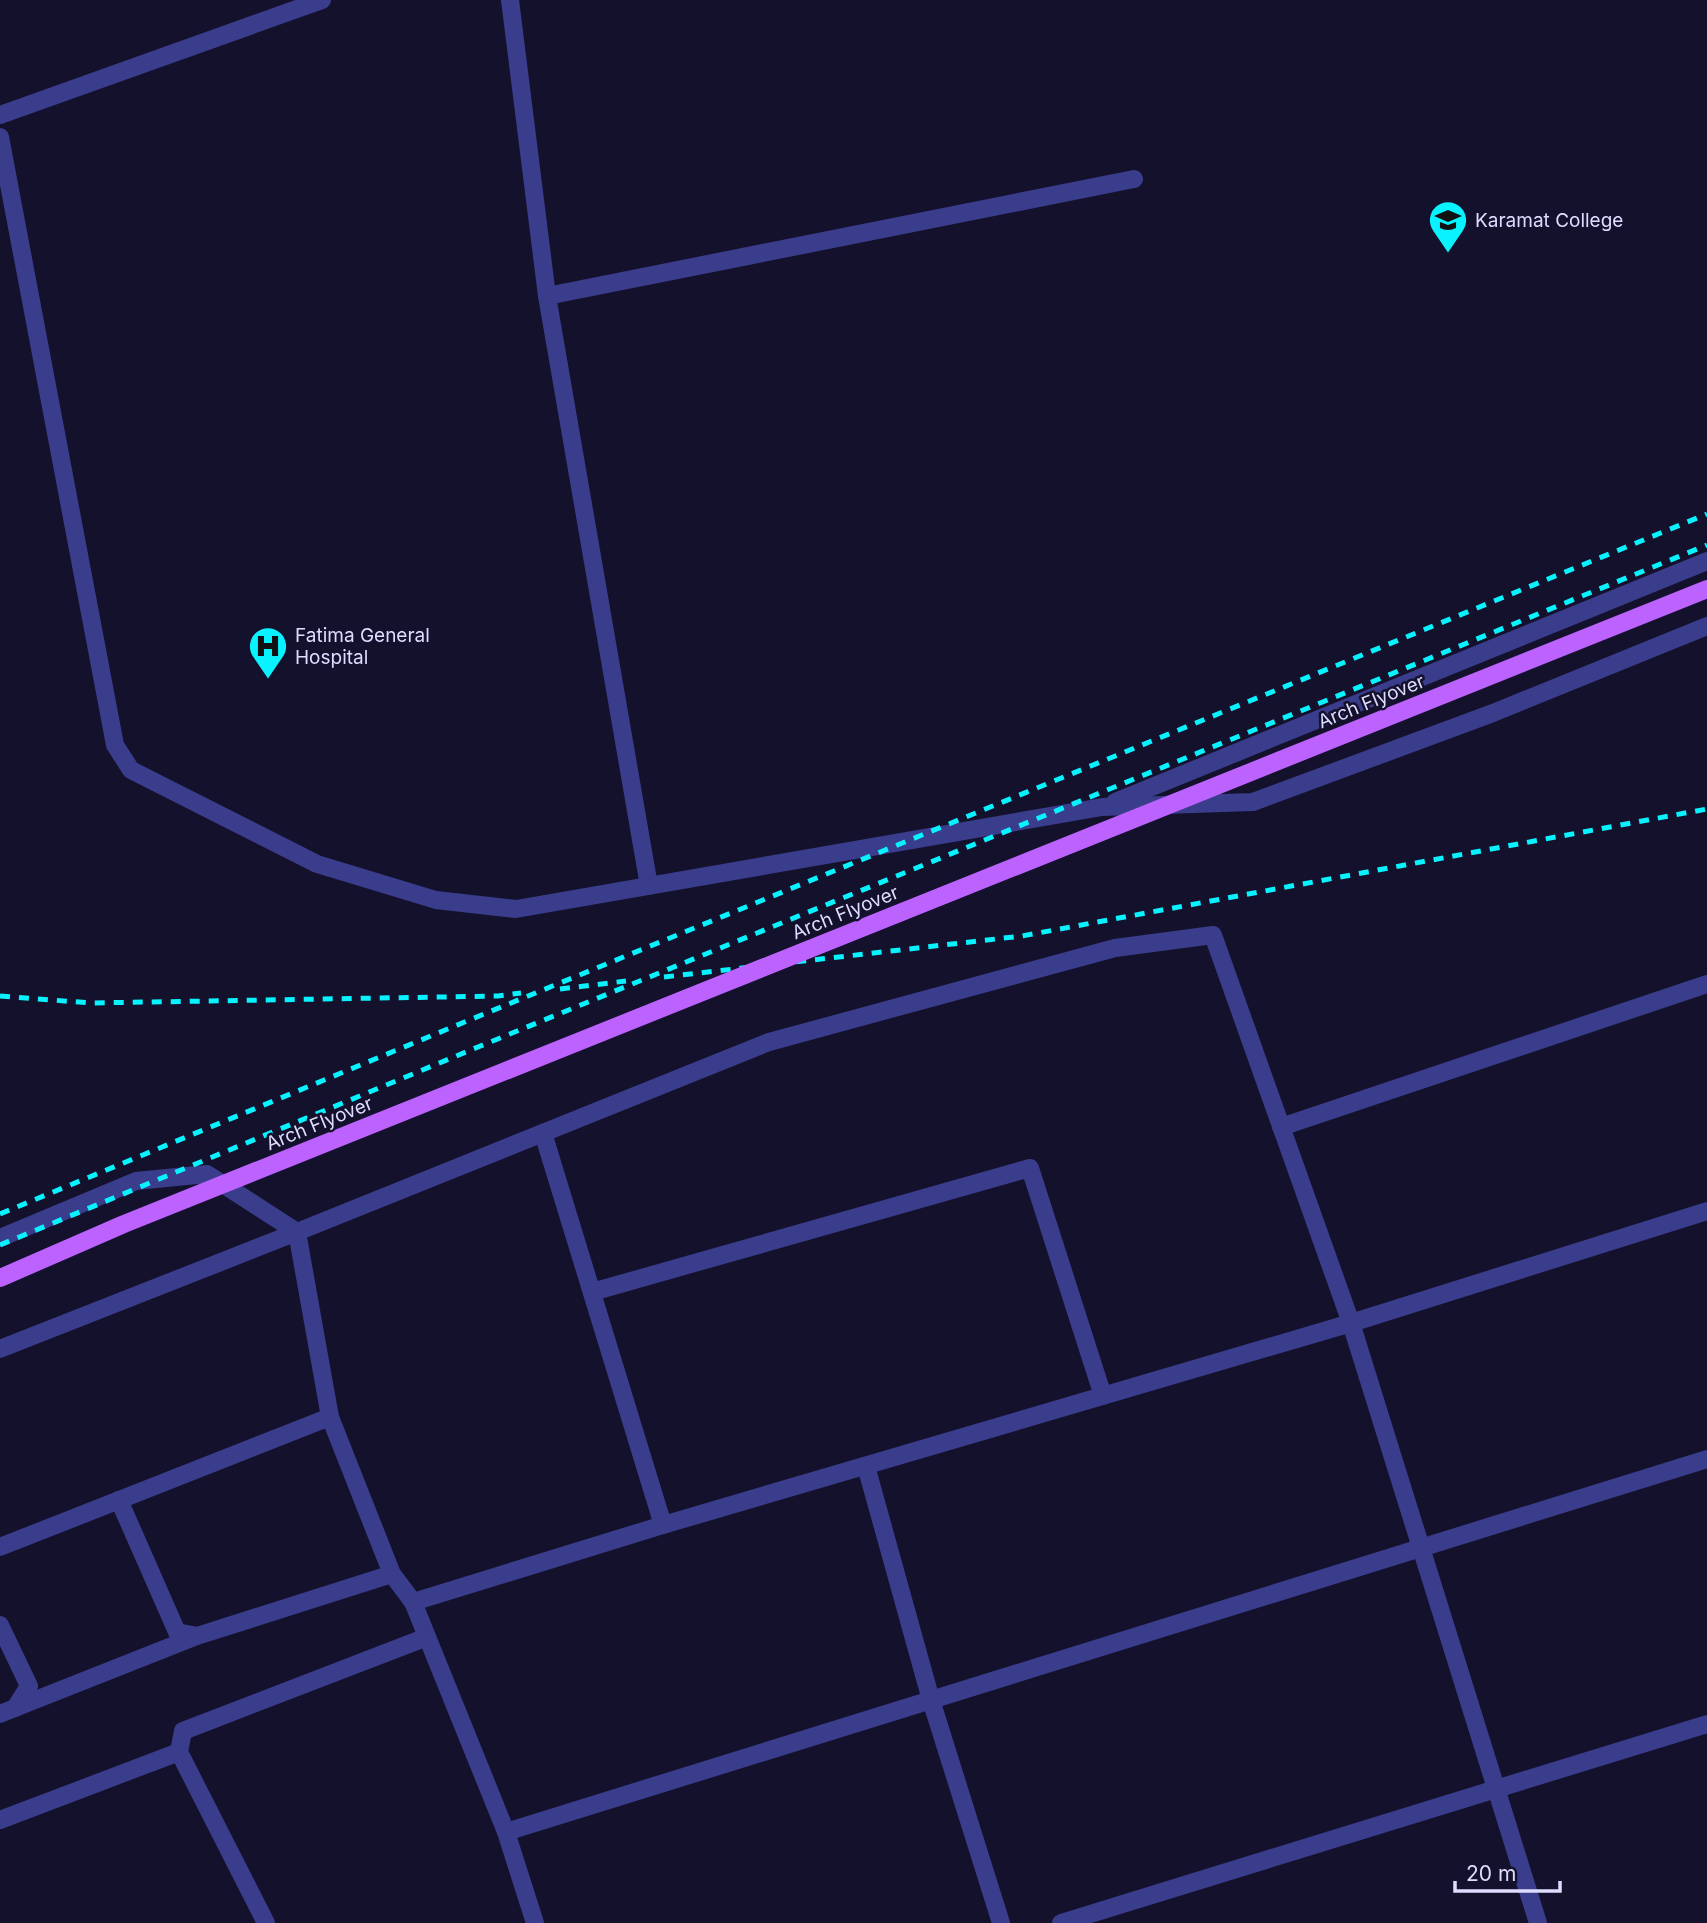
<svg xmlns="http://www.w3.org/2000/svg" width="1707" height="1923" viewBox="0 0 1707 1923" font-family="Inter,sans-serif">
	<style>
		.lines { fill: none; stroke-linecap: round; stroke-linejoin: round }
		.minor { stroke: #3a3c8c; stroke-width: 18 }
		.rail { stroke: #08f3ff; stroke-width: 5; stroke-dasharray: 10 9; stroke-linecap: butt }
		.major-bridge { stroke: #bc63ff; stroke-width: 18 }
		.labels { text-anchor: middle; stroke-width: 5; stroke-linejoin: round; paint-order: stroke }
		.poi-label { font-size: 19px; fill: #dedcff; stroke: #14112c; text-anchor: start }
		.street-label { font-size: 19px; fill: #dedcff; stroke: #14112c }
	</style>
	<rect width="100%" height="100%" fill="#14112c"/>
	<g class="lines">
		<g class="minor">
			<path d="M510,0L547,296L649,886"/>
			<path d="M0,115L322,0"/>
			<path d="M0,137L115,745L131,770L317,864L436,900L516,909L1102,807L1253,802L1493,713L1707,626"/>
			<path d="M547,296L1134,179"/>
			<path d="M1115,802L1707,561"/>
			<path d="M1281,1127L1707,984"/>
			<path d="M543,1133L663,1525"/>
			<path d="M0,1238L136,1181L207,1174L297,1232L330,1417L392,1574L413,1602L506,1832L535,1923"/>
			<path d="M592,1292L1030,1168L1103,1396"/>
			<path d="M0,1349L297,1232L769,1042L1115,948L1213,935L1351,1323L1538,1923"/>
			<path d="M866,1466L931,1700L1001,1923"/>
			<path d="M119,1500L177,1632L197,1636L392,1574"/>
			<path d="M0,1547L330,1417"/>
			<path d="M413,1602L663,1525L1351,1323L1707,1211"/>
			<path d="M0,1625L29,1686L15,1708L0,1714"/>
			<path d="M15,1708L197,1636"/>
			<path d="M0,1820L179,1752"/>
			<path d="M506,1832L1707,1459"/>
			<path d="M266,1923L179,1752L183,1731L427,1637"/>
			<path d="M1061,1923L1707,1724"/>
		</g>
		<g class="rail">
			<path d="M664,977L1022,936L1707,809"/>
			<path d="M560,989L626,981"/>
			<path d="M0,996L91,1003L498,996L521,993"/>
			<path d="M0,1214L467,1021L1707,514"/>
			<path d="M0,1245L478,1047L1707,545"/>
		</g>
		<path class="major-bridge" d="M0,1278L124,1224L1707,589"/>
	</g>
	<defs>
		<g id="university-pin" transform="scale(2.0125)"><path d="M0 17L-7.5 6A9.5 9.5 0 1 1 7.5 6Z" fill="#08f3ff" stroke="#14112c"/><path d="M0-5L7-2L0 1L-7-2ZM-4 1L0 2.5L4 1V4Q0 6-4 4Z" fill="#111"/></g>
		<g id="hospital-pin" transform="scale(2.0125)"><path d="M0 17L-7.5 6A9.5 9.5 0 1 1 7.5 6Z" fill="#08f3ff" stroke="#14112c"/><path d="M-5-5h3v3.5h4V-5h3V5h-3V1.5h-4V5h-3Z" fill="#111"/></g>
	</defs>
	<g fill-rule="evenodd">
		<use href="#university-pin" x="1448" y="220"/>
		<use href="#hospital-pin" x="268" y="646"/>
	</g>
	<g class="labels">
		<g class="poi-label">
			<text x="1475" y="227">Karamat College</text>
			<text x="295" y="642">Fatima General<tspan x="295" dy="22">Hospital</tspan></text>
		</g>
		<g class="street-label">
			<text transform="translate(1371 701) rotate(-22)" y="7">Arch Flyover</text>
			<text transform="translate(845 912) rotate(-22)" y="7">Arch Flyover</text>
			<text transform="translate(319 1123) rotate(-22)" y="7">Arch Flyover</text>
		</g>
	</g>
	<path d="M1455 1881v10h105v-10" fill="none" stroke="#dedcff" stroke-width="3.5"/>
	<text x="1466" y="1881" font-size="21" fill="#dedcff" stroke="#14112c" stroke-width="5" paint-order="stroke">20 m</text>
</svg>
